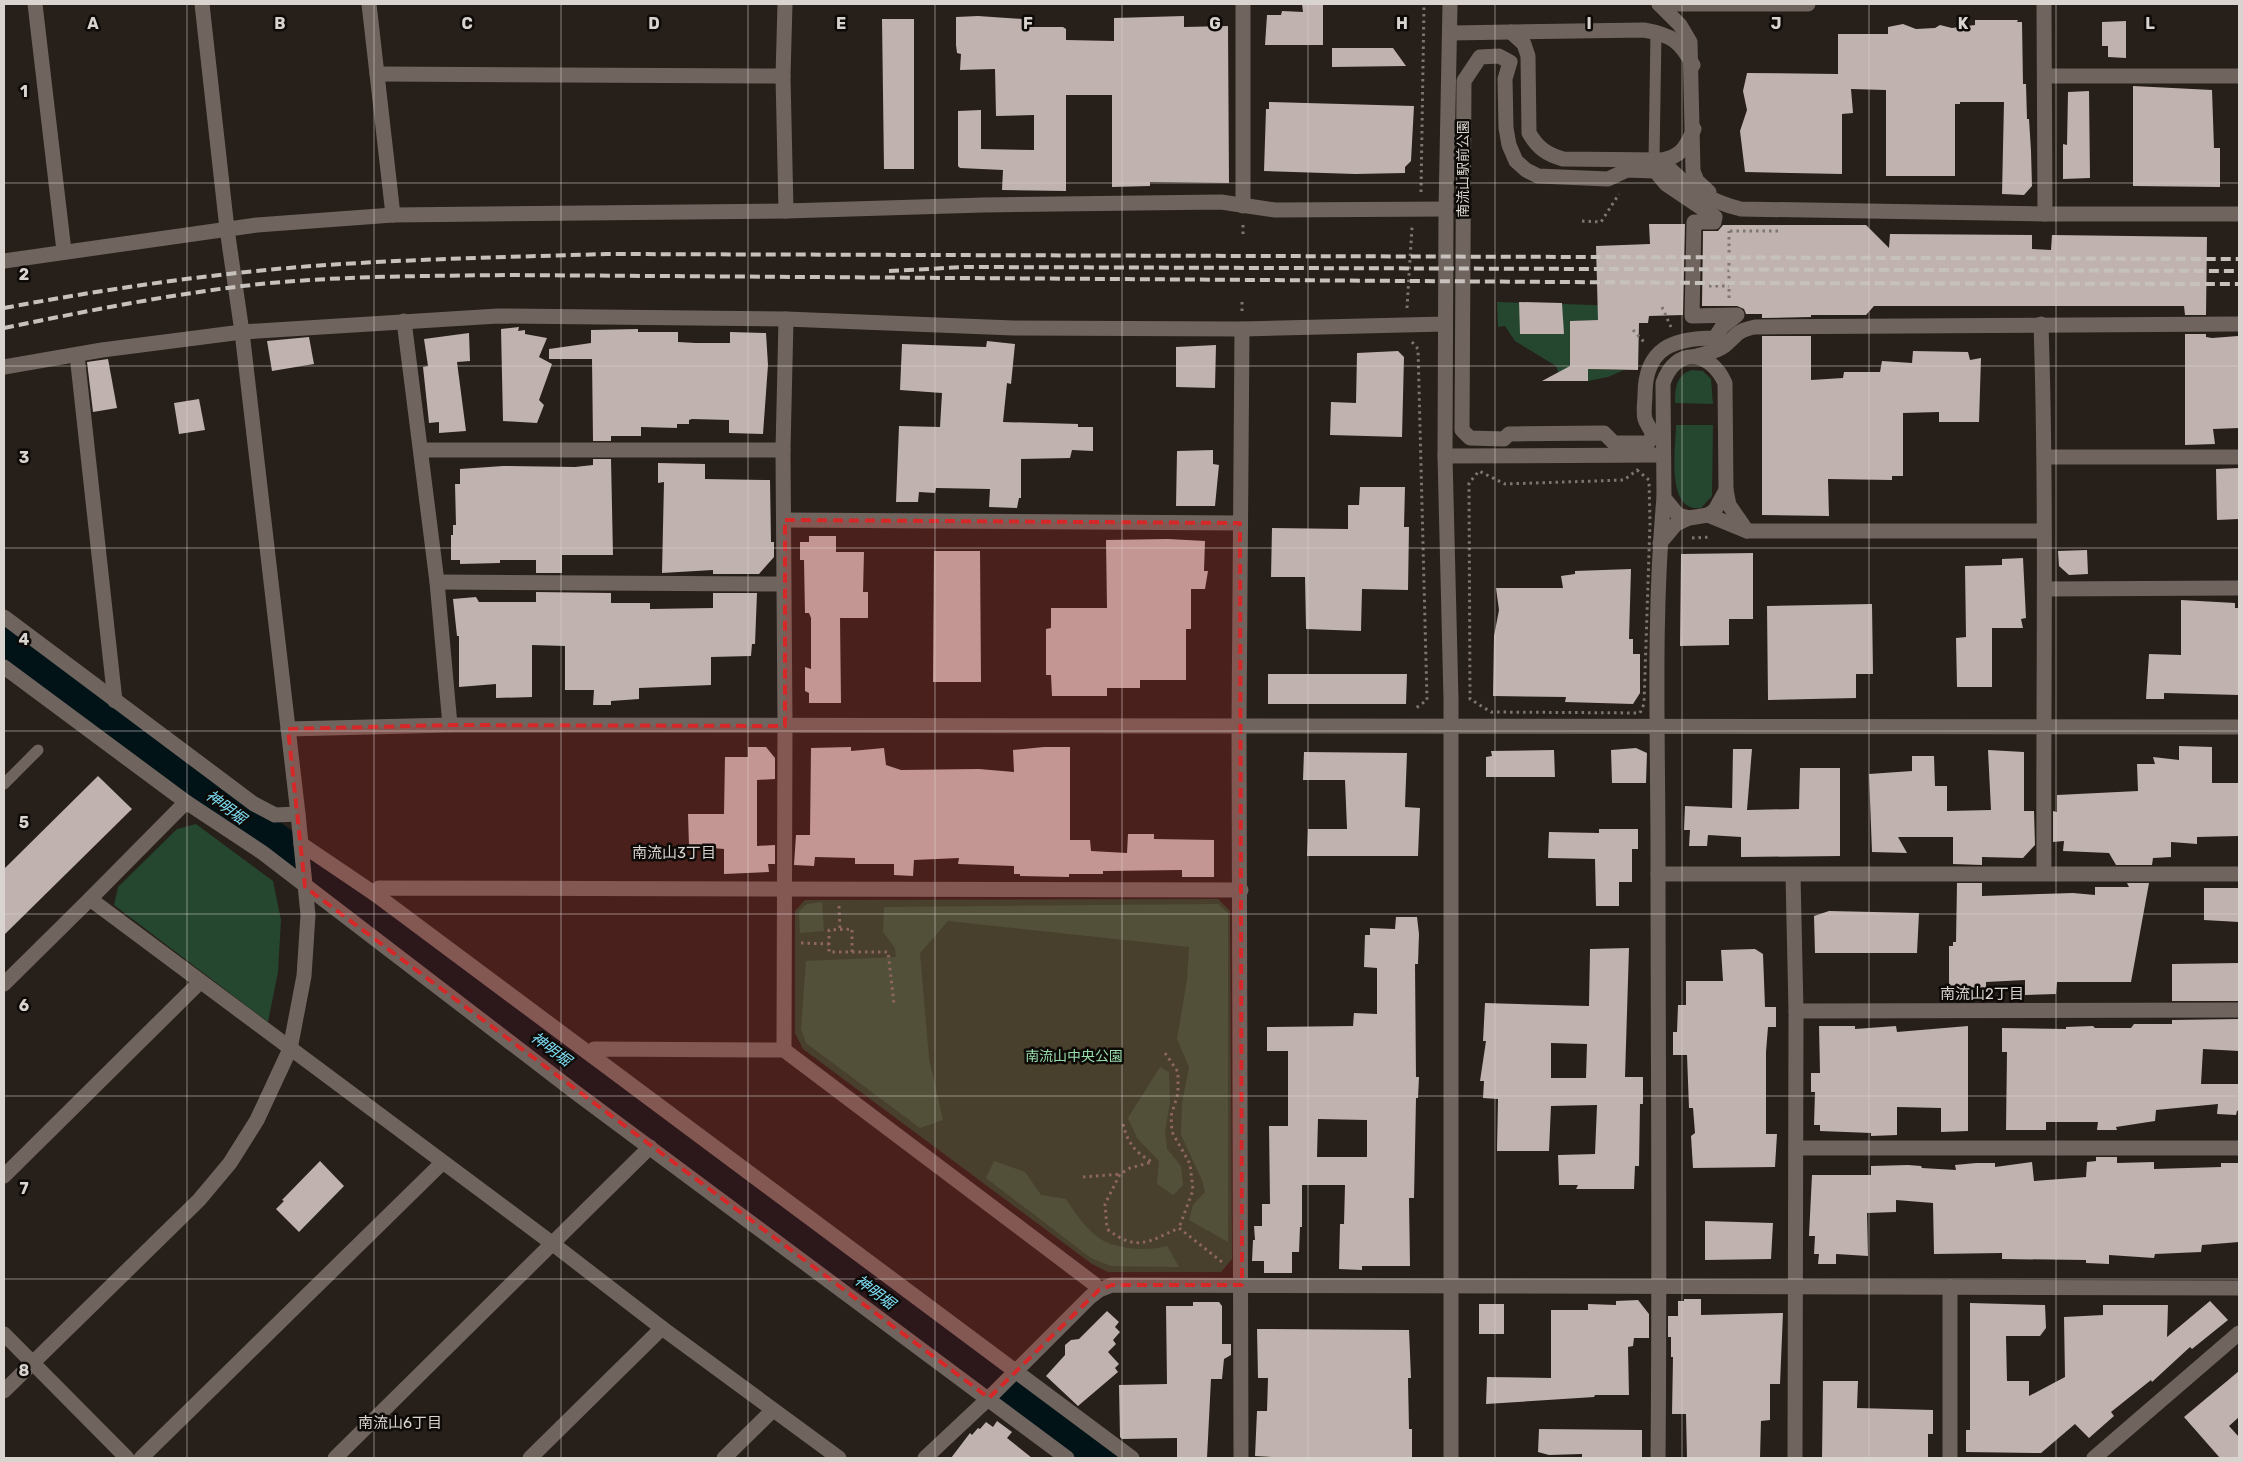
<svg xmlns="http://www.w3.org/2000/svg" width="2243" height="1462" viewBox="0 0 2243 1462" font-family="Rubik,'Noto Sans JP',sans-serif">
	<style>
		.green { fill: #25462f }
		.forest { fill: #315b3e }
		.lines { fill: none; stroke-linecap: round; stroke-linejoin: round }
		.river { stroke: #021318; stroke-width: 39 }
		.building { fill: #c0b2ae; fill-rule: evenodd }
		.path { stroke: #7c7570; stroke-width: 3; stroke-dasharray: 2.5 4; stroke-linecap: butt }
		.service { stroke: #6f655e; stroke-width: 11 }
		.pedestrian { stroke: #6f655e; stroke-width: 15 }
		.minor { stroke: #6f655e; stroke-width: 15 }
		.tertiary { stroke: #6f655e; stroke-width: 15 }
		.rail { stroke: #c7c1bd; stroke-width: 4; stroke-dasharray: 10 5; stroke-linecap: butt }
		.marked { fill: #d62828; fill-opacity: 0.2; stroke: #d62828; stroke-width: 4; stroke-dasharray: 10 6; stroke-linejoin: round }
		.grid { fill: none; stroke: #dad4d0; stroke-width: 1; stroke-opacity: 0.55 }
		.labels { text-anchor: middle; stroke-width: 5; stroke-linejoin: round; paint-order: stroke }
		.street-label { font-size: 14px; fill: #dad4d0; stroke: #0d0a07 }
		.park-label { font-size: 14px; fill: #99dead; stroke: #0d0a07 }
		.water-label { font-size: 15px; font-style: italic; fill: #7fe0f8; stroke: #0d0a07 }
		.neighbourhood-label { font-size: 15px; fill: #dad4d0; stroke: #0d0a07 }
		.grid-label { font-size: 16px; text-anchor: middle; font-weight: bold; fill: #dad4d0; stroke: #0d0a07; stroke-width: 5; stroke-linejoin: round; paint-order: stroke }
	</style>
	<rect width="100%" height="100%" fill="#271f19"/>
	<g class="green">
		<path d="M1497,302L1626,306V320L1570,321V368L1559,374L1556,366L1515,341L1505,326L1498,327Z"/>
		<path d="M1588,369L1624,370L1608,377L1588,381Z"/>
		<path d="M1692,370L1703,371L1711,379L1713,404L1675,403C1675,388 1676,375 1692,370Z"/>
		<path d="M1676,425H1713L1712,496L1701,508C1665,513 1676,447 1676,425Z"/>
		<path d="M196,824L273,881L281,920L278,972L268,1022L114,905L118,887L177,829Z"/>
		<path d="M1218,899L1230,911L1232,1259L1221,1272H1108L1092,1264L803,1049L795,1033V911L805,900Z"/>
	</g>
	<g class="forest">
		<path d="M822,902L824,931L800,933L799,911L807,904Z"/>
		<path d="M1218,904L1228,913V1242L1189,1220L1193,1205L1205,1192L1202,1180L1181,1135L1182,1103L1189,1067L1177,1039L1187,980L1189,947L948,921L920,953L929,1058L943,1120L920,1128L806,1043L801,1029L806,961L896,957L895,948L883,932L884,907Z"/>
		<path d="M1160,1067L1169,1072L1170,1102L1165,1132L1167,1149L1181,1166L1183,1185L1173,1195L1157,1184L1159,1161L1137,1138L1128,1118Z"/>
		<path d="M994,1161L1025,1172L1041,1195L1066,1199C1075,1213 1087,1231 1102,1240C1120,1250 1148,1251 1167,1246L1179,1267L1111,1266L1091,1258L986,1178Z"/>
	</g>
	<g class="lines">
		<path class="river" d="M4,640L1098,1458"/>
	</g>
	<g class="building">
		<path d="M1302,4H1323V45H1265L1267,15H1281L1282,11L1303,12Z"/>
		<path d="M978,16L1022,19V27H1063L1066,29V40L1114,41V18L1184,16V27L1228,26L1229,183L1150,182V186L1112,187V95H1066V191L1002,190L1003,170L960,168L958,166V111L981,110V149L1034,150V115L996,116L995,69L960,70L961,54L957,53L956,45V17Z"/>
		<path d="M882,19H914V169H884Z"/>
		<path d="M1975,20H2018L2017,22H2022L2023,84H2026L2027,119H2029L2031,151L2032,186L2024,195L2002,194L2004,102H1960V104H1955V176H1886V90L1851,89L1853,113L1842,114V174L1745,172L1740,131L1747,110L1743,91L1747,73L1838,74V34H1888V27L1903,24L1916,29L1935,28L1940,25L1952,28L1975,25Z"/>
		<path d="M2126,21V58L2108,57V46H2102V22Z"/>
		<path d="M1332,48H1393L1406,66L1332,67Z"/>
		<path d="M2133,86L2212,90L2214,148H2220V187L2133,186Z"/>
		<path d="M2089,91L2090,178L2063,179V144L2067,145L2068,92Z"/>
		<path d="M1269,102L1414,106L1411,161L1405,167V173L1355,174L1264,171L1266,109H1269Z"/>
		<path d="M1649,224H1685L1683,315L1649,316L1648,323H1639L1638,370L1588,369V381H1542L1570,366V321L1598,320L1596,246L1650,244Z"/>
		<path d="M1723,225H1866L1889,248L1890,234L2032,235V249L2051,250L2052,235L2207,237L2206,315H2185L2184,306H1874L1866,315H1811V317L1762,318V314H1746L1744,309L1737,306H1702L1703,231H1718Z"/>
		<path d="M1519,302L1562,303L1564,334H1520Z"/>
		<path d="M519,327L518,331L525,330V334L547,338L539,357L552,364L539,400L544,405L537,423L503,421L501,329Z"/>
		<path d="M638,329V332H678V342L696,343H730V332L766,333L768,365L763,434L729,433V420L692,419L689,420V424H677V428L641,427V436H611V441H593L592,359H549V349L591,343V330Z"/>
		<path d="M469,333L470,361L457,362L466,431L439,433V422L429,423L423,367L428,366L424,339Z"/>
		<path d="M2185,334H2206V337L2212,338L2238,336L2239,428L2213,429L2215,444L2185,445Z"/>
		<path d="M1762,336H1811V380L1843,378L1844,372H1880L1882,361L1912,363L1913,351L1968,352L1970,360L1981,358L1979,422H1939V412L1903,413V476H1892V480L1828,479L1829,516L1762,515Z"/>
		<path d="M309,337L314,364L272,371L267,341Z"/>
		<path d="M987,341L1015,344L1011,384L1007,383L1003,422L1078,424V427H1093V451L1072,450L1070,458L1021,459V498H1019L1017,508L989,507L990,489L936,488L935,493L919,492L918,502H896L899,426L940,427L942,393L900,390L902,344L986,347Z"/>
		<path d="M1216,345L1215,388L1176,387V347Z"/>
		<path d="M1398,351L1404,357L1402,437L1330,435L1331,402L1356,403L1357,353Z"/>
		<path d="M108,359L117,408L93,412L87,362Z"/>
		<path d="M199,399L205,430L179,434L174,403Z"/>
		<path d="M1213,450V464L1219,465L1215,506H1176L1177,451Z"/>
		<path d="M593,459H611L613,555H562V573H536V560H500V563L460,564V560H451V535H453V525H456L455,484H460V469L503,466L575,467L593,465Z"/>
		<path d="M658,463L705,464V479L770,480L771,542H774V557L759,574H713V570L662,573L664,482L658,483Z"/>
		<path d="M2239,468V519L2217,520L2216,469Z"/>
		<path d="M1360,487H1405L1404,527H1409L1408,590L1362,589L1361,631L1306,629L1305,577H1271L1272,528L1348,529V505H1359Z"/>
		<path d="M809,536H836V552H864L863,592H868V618H840L841,703H809V693L805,691V667L811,669V618L809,613H805L804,560H800V542H809Z"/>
		<path d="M1168,539L1205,541L1204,571H1208L1205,589H1191V629H1186V680H1140V688H1107V696H1052L1051,675H1046V629L1051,628V608H1107L1106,540Z"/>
		<path d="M2087,550L2088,574L2069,575L2059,566L2058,551Z"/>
		<path d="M934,551H980L981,682H933Z"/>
		<path d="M1753,553V619H1729V645L1680,646L1681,554Z"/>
		<path d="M2023,558L2026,618L2021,619L2023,628H1992V687H1957L1956,638L1966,637L1965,566L2002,565V559Z"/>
		<path d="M1631,569L1629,639H1633V654H1640V693L1633,704L1565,702L1566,697L1493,696L1494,636L1499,610L1496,588H1563L1561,576L1575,574V571Z"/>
		<path d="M536,592L611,593V603H650V609L713,608V593H757L755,644H752L751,656L711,657V685L639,688V699L611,701V705H593L594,690H565V646L532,645V697L496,698V684L459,687V636H457L453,599L476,597L479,602H536Z"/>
		<path d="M2181,600L2235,603V608H2239V695L2164,693V699H2146L2149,654L2181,655Z"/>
		<path d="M1872,604L1873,674H1856V698L1768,700L1767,606Z"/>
		<path d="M1268,674H1407L1406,704H1268Z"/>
		<path d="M2179,746L2212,747V783H2239V836L2197,837V844L2171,842V857L2153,858L2152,865H2116L2109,853L2063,851L2064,841L2053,842V811L2057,812V795L2138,791L2137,764H2155L2153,757L2179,760Z"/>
		<path d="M748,747H766L775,758V779L757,780V846L775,845V864H768L769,872L724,874V849L689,846L688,814H724L725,757H748Z"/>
		<path d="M851,747V751L884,748L886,765L901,770L979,769L1014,772L1013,750L1044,747H1070V840H1090L1091,851L1127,853L1128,834H1154V839L1214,840V877H1182V870L1106,871H1103V874H1069V877L1020,876V874H1014V866L958,864L959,858L914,860L913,876L894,875V864H855V858L815,857L814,866L794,865L796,835H810L811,748Z"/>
		<path d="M1636,748L1647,753L1646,783H1612L1611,750Z"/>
		<path d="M1733,749H1752L1747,810L1799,809L1800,768H1840V856L1741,857V837L1708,835L1707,846H1689L1690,830H1684L1685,806L1732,808Z"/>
		<path d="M1554,750L1555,777H1486V757L1492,756L1491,751Z"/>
		<path d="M1988,750L2024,752V811H2034L2035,845L2023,858L1982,857V865L1953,864V837H1898L1907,853L1872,852L1869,774L1912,771V756H1934L1935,786H1947V811L1991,810Z"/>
		<path d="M1304,752L1407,753L1405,807L1420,808L1418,856H1307L1308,829H1347L1345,780H1303Z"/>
		<path d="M98,776L132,809L4,935V869Z"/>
		<path d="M1599,829H1638V849H1632V882H1619V906H1596L1595,859L1548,858L1549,832L1599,833Z"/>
		<path d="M1957,883H1982V896L2073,893L2095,895V887H2129L2127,883H2149L2131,982H2057L2056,994L2025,995V980L1986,982V991L1949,992V946H1953V942H1956Z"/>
		<path d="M2204,888H2239V922L2204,920Z"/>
		<path d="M1829,911L1919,913L1917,953H1815L1814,916Z"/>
		<path d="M1396,917H1417L1419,934L1418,964H1415L1416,1077H1419L1418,1098H1416L1414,1198H1409L1410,1266H1362V1270L1339,1269L1340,1224H1344L1345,1185H1302V1227H1300L1299,1252H1292V1273H1264V1261H1252L1253,1240H1255L1254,1226H1262V1204H1270L1269,1126H1288V1051H1267V1027L1353,1026L1354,1013L1377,1014V968L1364,967L1365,935H1370V928L1395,929ZM1318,1119L1367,1120V1157H1317Z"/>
		<path d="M1629,948L1625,1077H1643V1104H1640L1639,1166H1635L1634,1189H1576L1578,1185H1559L1558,1155L1595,1154L1597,1105L1551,1106L1549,1151H1497L1498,1099L1483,1098L1484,1081H1480L1486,1041H1483L1485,1003L1589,1006L1590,949ZM1551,1043L1587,1044L1586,1078H1551Z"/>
		<path d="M1755,949L1763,954L1765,1007H1776V1027H1768L1766,1052V1134H1777L1775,1167L1693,1168L1691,1136L1695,1133L1693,1108H1689L1687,1055H1673V1032H1677L1678,1005H1686V981H1723L1721,950Z"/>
		<path d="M2239,963V1001H2172V964Z"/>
		<path d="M2239,1019V1051L2203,1049L2201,1084H2239V1110L2237,1111L2236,1115L2217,1114L2218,1104L2156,1110L2155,1121L2116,1127L2117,1130H2097L2098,1122H2046V1130H2006L2007,1052H2002V1028L2066,1029V1027L2093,1026L2095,1028H2131L2134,1024H2172V1020Z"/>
		<path d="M1819,1026H1855V1029L1896,1026L1897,1032L1968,1026V1131L1941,1132V1108L1897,1107V1135L1871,1136V1133L1820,1131V1125H1814L1815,1092H1811V1073H1820Z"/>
		<path d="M2096,1157H2117V1163L2154,1162V1169L2221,1167V1163H2239V1242L2202,1245L2201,1252L2155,1254L2154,1258L2109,1255V1264L2086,1263V1260L2002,1259V1253L1934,1254L1933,1203L1896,1200V1212L1867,1213L1868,1256L1836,1254V1264H1818L1819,1254H1814L1815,1236H1809L1812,1175H1871V1166L1908,1165L1921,1166L1922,1168L1956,1170L1955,1165L1976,1163H1995V1167L2032,1162L2034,1181L2086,1177L2087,1162L2096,1161Z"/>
		<path d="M320,1161L344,1186L299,1232L276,1209L284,1201L282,1200Z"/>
		<path d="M1705,1221L1773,1223L1771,1259L1705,1260Z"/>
		<path d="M1684,1299H1701V1315L1783,1313L1780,1384H1770V1420L1761,1421L1760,1458H1687L1686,1414H1672L1673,1357H1671V1337H1668V1316H1678V1301H1684Z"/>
		<path d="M1638,1300L1649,1314V1338H1634L1633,1346L1628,1347L1629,1395H1595L1594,1397L1486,1404L1487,1377L1551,1378V1310H1588V1304L1616,1305V1301Z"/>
		<path d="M2210,1301L2228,1320L2192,1349L2190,1347L2152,1382L2151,1380L2111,1412L2114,1416L2089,1438L2075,1424L2041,1453L1966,1452V1430H1970V1303L2045,1305L2046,1328L2040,1336H2006L2007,1381H2029V1396L2065,1377L2064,1317L2103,1315V1305H2168L2167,1337Z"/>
		<path d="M1193,1302H1219L1222,1306V1344H1231V1355L1224,1359L1222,1379H1211L1207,1458L1177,1457V1438L1122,1439L1120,1437L1119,1385L1167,1384L1166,1306H1193Z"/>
		<rect x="1479" y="1304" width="25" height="30"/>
		<path d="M1107,1311L1119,1322L1115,1327L1120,1332L1113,1340L1116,1344L1108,1352L1119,1364L1115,1368L1118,1372L1078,1406L1046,1376L1065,1355V1345L1071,1340L1079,1339Z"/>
		<path d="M1257,1329L1409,1330L1411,1378H1408L1409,1429H1412V1458H1286L1255,1456L1257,1411H1267L1268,1378H1258Z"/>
		<path d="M2239,1371V1417L2229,1426L2239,1437V1458H2220L2184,1417Z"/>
		<path d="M1823,1381H1858L1857,1408L1933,1410V1434H1928V1458H1822Z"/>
		<path d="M997,1421L1012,1432L1007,1438L1032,1458H951L970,1433L972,1435L978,1428L980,1429L986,1422L993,1427Z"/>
		<path d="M1539,1429L1642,1430V1458H1582V1454L1549,1455L1538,1452Z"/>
	</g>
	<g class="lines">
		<g class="path">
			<path d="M1421,192L1424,4"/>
			<path d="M1582,221L1601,222L1619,194"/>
			<path d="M1730,231H1780"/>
			<path d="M1243,234V222"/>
			<path d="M1709,286H1729"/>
			<path d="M1729,298V231"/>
			<path d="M1662,307L1671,327"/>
			<path d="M1407,308L1412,227"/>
			<path d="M1242,311V298"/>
			<path d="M1633,330L1644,342"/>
			<path d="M1412,342L1418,349L1427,700L1416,708"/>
			<path d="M1637,470L1649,480L1650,523L1644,704L1640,713L1491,712L1470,699L1469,483L1479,471L1505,484L1624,480Z"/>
			<path d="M1692,538L1711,537"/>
			<path d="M839,906L840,929"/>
			<path d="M801,943L829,944"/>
			<path d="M852,952V929L829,930V952H888L894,1004"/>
			<path d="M1165,1053L1178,1072V1093L1171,1116L1172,1132L1190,1164L1193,1190L1179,1228"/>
			<path d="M1123,1124C1128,1144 1135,1152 1152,1162L1130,1168L1120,1174L1105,1204L1107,1229C1137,1252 1148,1242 1179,1228L1222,1262"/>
			<path d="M1083,1177L1120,1174"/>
		</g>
		<g class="service">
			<path d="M1654,160L1656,32"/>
			<path d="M4,784L38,750"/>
		</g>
		<path class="pedestrian" d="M1499,56L1510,62L1505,79L1506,128L1509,145L1516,161L1526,170L1538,176L1608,179L1627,170L1655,171L1666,184L1715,217L1714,222H1694L1692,316L1737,315L1722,327L1715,338C1673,338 1645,348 1645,395C1645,402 1643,412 1645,419C1648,429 1657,432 1648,443H1614L1604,433L1509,434L1504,439L1470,438L1462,430L1464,81L1480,57Z"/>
		<g class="minor">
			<path d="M35,4L64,251"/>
			<path d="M369,4L393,215"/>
			<path d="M785,4L783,76L786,211"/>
			<path d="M1659,4L1680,25L1690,42L1693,171L1697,181L1709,192"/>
			<path d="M1659,4H1808"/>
			<path d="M2044,4L2045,214"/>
			<path d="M1511,32L1524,44L1528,56L1529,133C1538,148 1546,154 1563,159L1662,160C1682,156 1686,147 1694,129"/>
			<path d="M1450,33L1644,30C1672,35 1680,41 1693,65"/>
			<path d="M377,74L783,76"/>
			<path d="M2046,76H2239"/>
			<path d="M1662,160C1682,184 1710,202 1741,209L2045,214H2239"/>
			<path d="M4,261L257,225L393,215L786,211L983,205L1221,202L1275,210L1446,209"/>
			<path d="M404,321L437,582L450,725"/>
			<path d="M2041,324C2047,507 2043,690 2044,873"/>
			<path d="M77,355L115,701"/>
			<path d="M1693,357C1702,354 1717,352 1724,346C1738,335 1735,331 1755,327L2239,324"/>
			<path d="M4,367L102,350L242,332L498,316L786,319L1013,328L1242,329L1445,324"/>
			<path d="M421,450H783"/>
			<path d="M1445,456L1663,455"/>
			<path d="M2045,457H2239"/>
			<path d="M1726,490L1729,505L1747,531"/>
			<path d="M1708,515L1747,531H2042"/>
			<path d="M785,520L1240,523"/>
			<path d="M1660,543L1676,524L1689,518L1708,515L1715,510L1726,490L1725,383C1710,350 1676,346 1663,383L1664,498L1678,515L1689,518"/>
			<path d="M437,582L783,584"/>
			<path d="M2045,589L2239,588"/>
			<path d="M4,617L254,804L275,815L298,814"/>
			<path d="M4,667L186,802L263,853L575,1092L1067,1458"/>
			<path d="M1239,726L1241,1458"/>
			<path d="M186,802L90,899L553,1244L662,1328L839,1458"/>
			<path d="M301,844L375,894L1132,1458"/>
			<path d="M1658,874H2239"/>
			<path d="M1793,875L1796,1011L1795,1458"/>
			<path d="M375,894L379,888L1241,890"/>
			<path d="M4,984L90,899"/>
			<path d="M1796,1011L2239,1010"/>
			<path d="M784,1050L785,726"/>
			<path d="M590,1054L594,1049L784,1050L1093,1283L1099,1290"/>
			<path d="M1796,1148H2239"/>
			<path d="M4,1176L200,982"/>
			<path d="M1950,1287V1458"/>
			<path d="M4,1334L127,1458"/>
			<path d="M141,1458L442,1163"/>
			<path d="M335,1458L650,1147"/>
			<path d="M530,1458L662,1328"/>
			<path d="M724,1458L773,1410"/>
			<path d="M1658,1458C1660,1257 1658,1056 1658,855C1658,737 1653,616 1664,498"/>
			<path d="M2094,1458L2239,1333"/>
		</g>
		<g class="tertiary">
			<path d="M1243,4V206"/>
			<path d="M1450,4L1446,209L1445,456L1451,699V1458"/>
			<path d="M785,726L783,450L786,319"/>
			<path d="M1239,726L1242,329"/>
			<path d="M288,729L450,725L2239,727"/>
			<path d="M4,1391L199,1200L230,1163L257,1120L290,1049L304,976L308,915L298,814L242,332L227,229L202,4"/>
			<path d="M925,1458L989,1398L1090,1297L1099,1290L1112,1285L2239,1288"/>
		</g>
		<g class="rail">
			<path d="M889,271L965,267L2239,271"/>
			<path d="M4,308C105,289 209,274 312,266C410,259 509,257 608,254L2239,259"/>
			<path d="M4,328C92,310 181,292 270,283C348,276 427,276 506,275L1713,283L2239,284"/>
		</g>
	</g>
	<path class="marked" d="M785,520L1240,523L1242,1285H1112L1099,1290L989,1398L305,887L288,729L450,725L785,726Z"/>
	<path class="grid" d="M187,4V1458M374,4V1458M561,4V1458M748,4V1458M935,4V1458M1122,4V1458M1308,4V1458M1495,4V1458M1682,4V1458M1869,4V1458M2056,4V1458M4,183H2239M4,366H2239M4,548H2239M4,731H2239M4,914H2239M4,1096H2239M4,1279H2239"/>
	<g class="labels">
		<g class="street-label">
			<text transform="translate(1463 169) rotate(-90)" y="5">南流山駅前公園</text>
		</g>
		<g class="park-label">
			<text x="1074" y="1061">南流山中央公園</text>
		</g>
		<g class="water-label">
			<text transform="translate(226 807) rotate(37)" y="5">神明堀</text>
			<text transform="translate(551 1049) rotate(37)" y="5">神明堀</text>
			<text transform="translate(875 1292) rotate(37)" y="5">神明堀</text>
		</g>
		<g class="neighbourhood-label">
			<text x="674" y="858">南流山3丁目</text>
			<text x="1982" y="999">南流山2丁目</text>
			<text x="400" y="1428">南流山6丁目</text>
		</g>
	</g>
	<g class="grid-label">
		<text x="93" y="29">A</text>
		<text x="280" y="29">B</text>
		<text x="467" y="29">C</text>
		<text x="654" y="29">D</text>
		<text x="841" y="29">E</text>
		<text x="1028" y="29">F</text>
		<text x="1215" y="29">G</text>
		<text x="1402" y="29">H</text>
		<text x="1589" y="29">I</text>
		<text x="1776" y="29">J</text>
		<text x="1963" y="29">K</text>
		<text x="2150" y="29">L</text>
		<text x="24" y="97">1</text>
		<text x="24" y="280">2</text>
		<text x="24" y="463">3</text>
		<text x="24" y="645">4</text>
		<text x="24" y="828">5</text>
		<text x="24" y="1011">6</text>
		<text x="24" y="1194">7</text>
		<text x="24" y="1376">8</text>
	</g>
	<rect width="2243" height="1462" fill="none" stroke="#dad4d0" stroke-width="10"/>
</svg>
